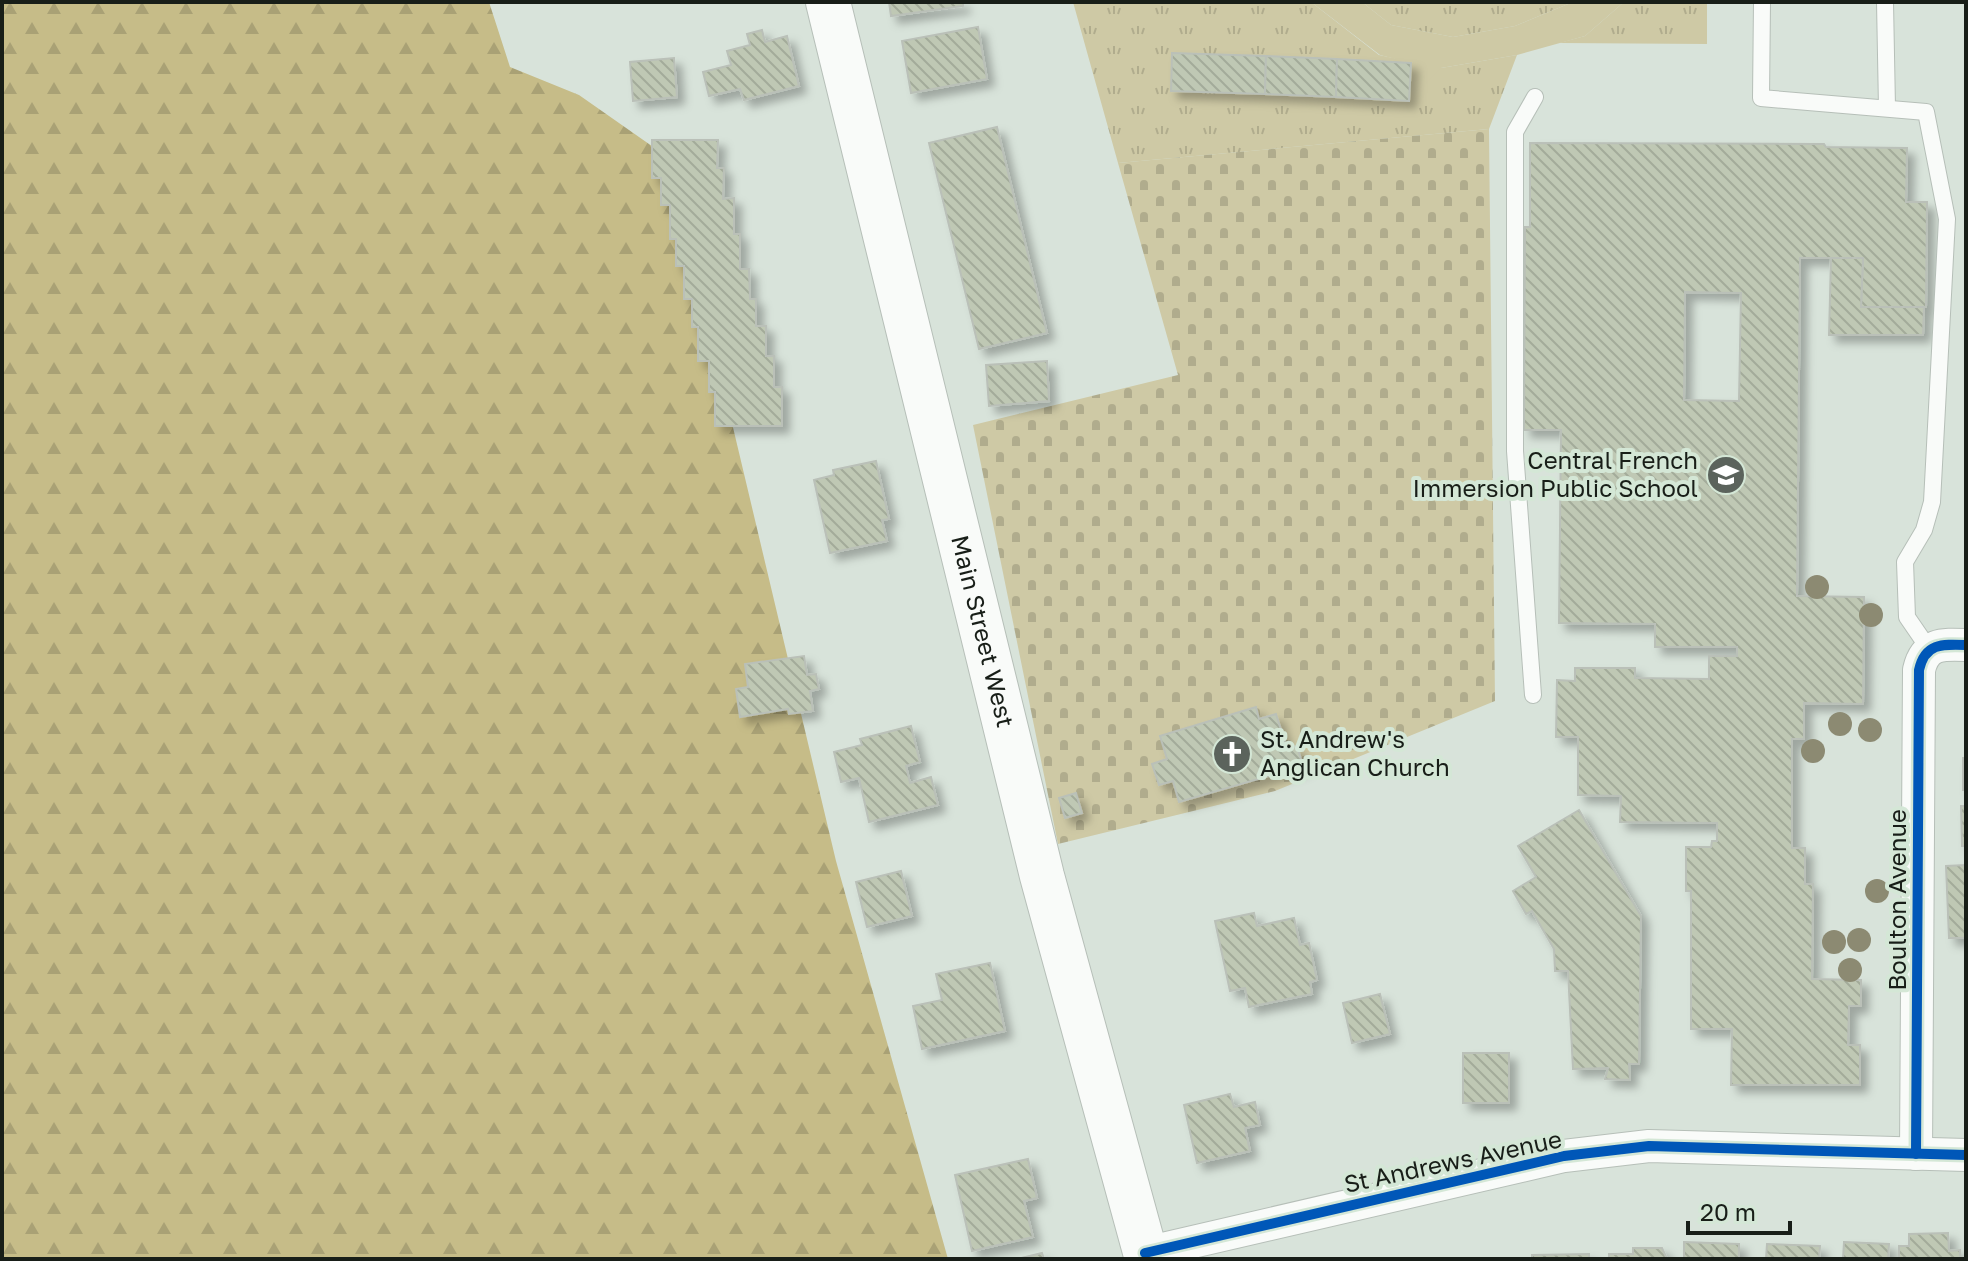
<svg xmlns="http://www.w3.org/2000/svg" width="1968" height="1261" viewBox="0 0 1968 1261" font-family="'Golos Text',sans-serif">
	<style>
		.grass { fill: url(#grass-tufts) }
		.forest { fill: url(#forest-firs) }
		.cemetery { fill: url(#cemetery-stones) }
		.park { fill: #cec9a5 }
		.building { fill: url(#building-back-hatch); stroke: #bac0b8; stroke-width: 2; fill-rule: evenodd; filter: url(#shadow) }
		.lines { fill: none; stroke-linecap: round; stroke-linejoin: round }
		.service-casing { stroke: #b6bfb8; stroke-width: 18 }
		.minor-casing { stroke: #b6bfb8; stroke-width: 34 }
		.secondary-casing { stroke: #b6bfb8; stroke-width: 46 }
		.service { stroke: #f9fbf9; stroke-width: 16 }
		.minor { stroke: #f9fbf9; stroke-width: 32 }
		.secondary { stroke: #f9fbf9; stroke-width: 44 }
		.cycleway-casing { stroke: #d4e7d6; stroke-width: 15 }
		.cycleway { stroke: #0057b8; stroke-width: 10 }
		.tree { fill: #8c8a72 }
		.labels { text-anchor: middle; stroke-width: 8; stroke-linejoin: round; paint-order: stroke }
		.poi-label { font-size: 24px; fill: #181e18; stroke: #d4e7d6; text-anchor: end }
		.street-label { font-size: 24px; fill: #181e18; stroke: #d4e7d6 }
	</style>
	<defs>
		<pattern id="grass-tufts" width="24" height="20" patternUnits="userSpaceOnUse" patternTransform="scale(2)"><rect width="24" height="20" fill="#cec9a5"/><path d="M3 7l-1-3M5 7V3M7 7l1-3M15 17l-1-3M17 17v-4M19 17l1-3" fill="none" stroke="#b0ac8d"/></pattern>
		<pattern id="forest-firs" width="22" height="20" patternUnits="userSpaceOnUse" patternTransform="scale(2)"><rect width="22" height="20" fill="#c6bc88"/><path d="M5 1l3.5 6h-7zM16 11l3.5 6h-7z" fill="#a9a175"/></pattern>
		<pattern id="cemetery-stones" width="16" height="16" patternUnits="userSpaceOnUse" patternTransform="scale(2)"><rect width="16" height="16" fill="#cec9a5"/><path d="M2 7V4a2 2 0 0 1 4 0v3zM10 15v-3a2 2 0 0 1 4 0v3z" fill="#b0ac8d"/></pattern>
		<pattern id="building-back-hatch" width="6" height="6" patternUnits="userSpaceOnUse" patternTransform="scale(2)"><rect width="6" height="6" fill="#bfc8b4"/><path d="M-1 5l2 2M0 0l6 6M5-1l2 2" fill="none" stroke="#a3ab9a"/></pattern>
		<filter id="shadow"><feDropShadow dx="7" dy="7" stdDeviation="4" flood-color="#0004"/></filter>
	</defs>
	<rect width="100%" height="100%" fill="#d8e3da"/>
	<g class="grass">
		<path d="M1073,2H1311L1379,55L1441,68L1517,55L1489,129L1118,163Z"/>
		<path d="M1362,2H1573L1515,26L1453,37L1391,25Z"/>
		<path d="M1624,2H1707V44L1559,43L1585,36Z"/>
	</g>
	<path class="forest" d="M2,2H489L510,67L579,95L669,158L836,861L948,1259H2Z"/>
	<path class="cemetery" d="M1489,129L1495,701L1275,791L1058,844L973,425L1178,375L1118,163Z"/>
	<path class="park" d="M1311,2H1362L1391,25L1453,37L1515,26L1573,2H1624L1585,36L1517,55L1441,68L1426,83L1411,63L1380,55Z"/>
	<g class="building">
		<path d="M889,2H963V6L891,16Z"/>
		<path d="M978,27L987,79L911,93L902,41Z"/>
		<path d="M762,30L765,42L787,36L799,86L744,100L740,89L709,96L703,72L731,65L727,51L750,45L747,34Z"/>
		<path d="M1172,53L1266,56L1265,94L1171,91Z"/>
		<path d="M1266,56L1337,59L1336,97L1265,94Z"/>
		<path d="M674,58L677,97L633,101L630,62Z"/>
		<path d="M1337,59L1411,63L1409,101L1336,97Z"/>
		<path d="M997,127L1047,333L979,349L929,143Z"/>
		<path d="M652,140H718L717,168H724L723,199L734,198V234H740V269H749L750,299H756V326H766V356H774V387H782V426H715V392H709V361H698V327H692V299H684V266H676V239H670V205H661V178H652Z"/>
		<path d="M1530,143L1824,144L1826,147L1907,148L1906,202H1927L1926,307H1861L1863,258H1800L1797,596L1864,597L1863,704L1804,703V739H1792V848H1805V884H1813L1812,979L1861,980V1006H1849L1848,1045H1860V1085H1731L1732,1029H1691V891H1686V847H1711L1712,841H1717V823L1620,822L1621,796L1578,795V737H1556L1557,680L1575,681V668H1635V678L1709,679V656H1737V647H1655V624L1559,623L1561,430H1524L1525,227H1530ZM1685,292L1741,293L1739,401L1684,400Z"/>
		<path d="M1831,258H1863L1861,307H1924L1923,335H1829Z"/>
		<path d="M1047,361L1049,401L989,406L986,365Z"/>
		<path d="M876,461L889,519L882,520L887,541L830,553L814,480L834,475L833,470Z"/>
		<path d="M804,656L807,675L816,674L819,689L810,691L813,711L789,714L788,709L740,717L736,689L748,687L745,664Z"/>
		<path d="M1256,707L1259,719L1276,714L1287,749L1297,746L1303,766L1179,802L1173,781L1159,785L1152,764L1167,759L1160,736Z"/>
		<path d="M911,726L920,762L906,766L910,783L931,777L938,805L869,822L859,778L841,782L834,752L862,745L860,739Z"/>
		<rect x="1963" y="758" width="3" height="32"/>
		<path d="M1076,793L1082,813L1065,818L1059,798Z"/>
		<path d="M1961,806H1966V846H1962Z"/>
		<path d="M1579,810L1641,916L1639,1064H1629L1630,1080L1605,1079L1608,1068L1573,1069L1568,971H1555L1554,949L1532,911L1526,914L1513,891L1536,877L1518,846Z"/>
		<path d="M1966,865V938H1949L1946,866Z"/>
		<path d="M901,871L912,916L867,927L856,882Z"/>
		<path d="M1254,913L1257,926L1294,918L1300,945L1309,943L1317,980L1310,982L1312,994L1249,1007L1245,988L1230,991L1215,921Z"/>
		<path d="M990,963L1005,1031L922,1049L913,1006L942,1000L936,974Z"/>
		<path d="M1380,994L1390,1034L1352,1043L1343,1003Z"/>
		<rect x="1463" y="1053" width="46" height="50"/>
		<path d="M1230,1094L1234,1107L1255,1102L1260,1125L1245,1128L1250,1151L1197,1163L1184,1105Z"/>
		<path d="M1028,1159L1037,1198L1024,1201L1033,1237L972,1251L955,1175Z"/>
		<path d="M1948,1233L1949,1251L1960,1250V1259H1899V1246H1909V1234Z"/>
		<path d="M1684,1242L1739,1244V1259H1684Z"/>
		<path d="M1844,1242L1889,1244L1888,1259H1843Z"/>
		<path d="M1767,1244L1820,1246L1819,1259H1766Z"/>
		<path d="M1633,1248H1662L1667,1259H1609V1254H1633Z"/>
		<path d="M1042,1253L1044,1259H1017Z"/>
		<path d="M1589,1254V1259H1532V1255Z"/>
	</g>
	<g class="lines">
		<g class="service-casing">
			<g id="service">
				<path d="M1762,2L1761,98L1926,112L1947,219L1932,502L1924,530L1905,562L1907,617L1929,649"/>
				<path d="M1885,2L1887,108"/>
				<path d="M1533,695L1515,451V132L1535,97"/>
			</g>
		</g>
		<g class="minor-casing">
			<g id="minor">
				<path d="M1916,1154L1919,670C1925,643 1942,644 1966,645"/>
				<path d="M1145,1253L1564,1156L1649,1146L1966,1155"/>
			</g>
		</g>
		<g class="secondary-casing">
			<g id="secondary">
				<path id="s1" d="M828,2L1042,876L1147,1259"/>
			</g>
		</g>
		<use href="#service" class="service"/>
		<use href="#minor" class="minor"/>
		<use href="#secondary" class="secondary"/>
		<g class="cycleway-casing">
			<g id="cycleway">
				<path d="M1916,1154L1919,670C1925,643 1942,644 1966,645"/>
				<path d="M1145,1253L1564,1156L1649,1146L1966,1155"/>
			</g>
		</g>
		<use href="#cycleway" class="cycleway"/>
	</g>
	<g class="tree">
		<circle cx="1817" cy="587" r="12"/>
		<circle cx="1871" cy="615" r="12"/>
		<circle cx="1840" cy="724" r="12"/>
		<circle cx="1870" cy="730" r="12"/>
		<circle cx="1813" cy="751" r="12"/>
		<circle cx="1877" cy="891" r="12"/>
		<circle cx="1859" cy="940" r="12"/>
		<circle cx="1834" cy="942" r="12"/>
		<circle cx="1850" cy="970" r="12"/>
	</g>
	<defs>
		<g id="school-disc" transform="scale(2)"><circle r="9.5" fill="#5b635c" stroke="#d4e7d6"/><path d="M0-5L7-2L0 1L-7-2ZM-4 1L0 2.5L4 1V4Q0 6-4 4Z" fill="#fff"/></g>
		<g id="church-disc" transform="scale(2)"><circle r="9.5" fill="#5b635c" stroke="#d4e7d6"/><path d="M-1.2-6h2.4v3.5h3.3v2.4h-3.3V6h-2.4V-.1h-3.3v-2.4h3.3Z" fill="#fff"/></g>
	</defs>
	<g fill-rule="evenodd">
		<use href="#school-disc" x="1726" y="475"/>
		<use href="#church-disc" x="1232" y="754"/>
	</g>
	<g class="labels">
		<g class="poi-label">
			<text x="1698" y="469">Central French<tspan x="1698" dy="28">Immersion Public School</tspan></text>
			<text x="1260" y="748" text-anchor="start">St. Andrew's<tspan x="1260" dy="28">Anglican Church</tspan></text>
		</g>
		<g class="street-label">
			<text dy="8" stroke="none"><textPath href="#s1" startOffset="648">Main Street West</textPath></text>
			<text transform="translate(1898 900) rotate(-90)" y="8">Boulton Avenue</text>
			<text transform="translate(1453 1162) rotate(-12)" y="8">St Andrews Avenue</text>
		</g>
	</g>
	<rect width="1968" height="1261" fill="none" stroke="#181e18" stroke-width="8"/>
	<path d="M1688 1221v12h102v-12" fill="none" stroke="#181e18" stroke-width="4"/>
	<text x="1700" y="1221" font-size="24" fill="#181e18" stroke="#d4e7d6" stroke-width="6" paint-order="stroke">20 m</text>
</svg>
